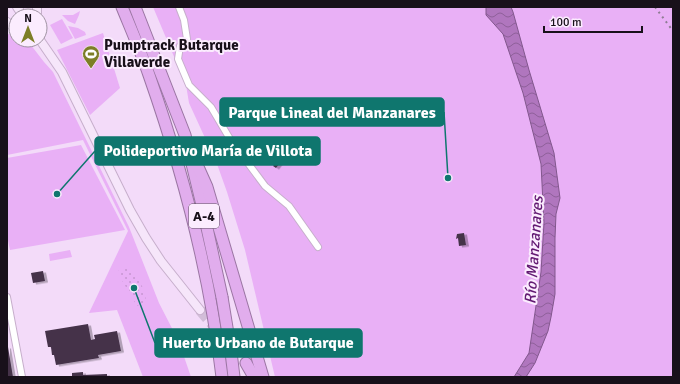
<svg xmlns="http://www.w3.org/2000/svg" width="680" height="384" viewBox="0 0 680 384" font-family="Signika,sans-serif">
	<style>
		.green { fill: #e9b0f6 }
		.garden { fill: url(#garden-dots) }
		.water { fill: url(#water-waves); stroke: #82578d }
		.building { fill: #45324a; filter: url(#shadow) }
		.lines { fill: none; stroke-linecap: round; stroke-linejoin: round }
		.highway-tunnel { stroke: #d2bdd8; stroke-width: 11; stroke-dasharray: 11 5.5; stroke-linecap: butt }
		.street-casing { stroke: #c7afcc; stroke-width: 8 }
		.secondary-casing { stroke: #c7afcc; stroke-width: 10 }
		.highway-casing { stroke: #9b76a3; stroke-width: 13 }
		.street { stroke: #fff; stroke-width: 6 }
		.secondary { stroke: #f6e6fa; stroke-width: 8 }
		.highway { stroke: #e1aded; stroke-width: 11 }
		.rail { stroke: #8d7d92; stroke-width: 2; stroke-dasharray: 2 4; stroke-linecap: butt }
		.highway-bridge-casing { stroke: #9b76a3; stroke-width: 13; stroke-linecap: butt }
		.highway-bridge { stroke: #e1aded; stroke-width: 11 }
		.labels { text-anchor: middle; stroke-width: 4; stroke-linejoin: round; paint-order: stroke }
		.shield { fill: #fbecfe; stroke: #5c525e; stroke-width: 1 }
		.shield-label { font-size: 14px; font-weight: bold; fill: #18101a }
		.poi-label { font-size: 15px; font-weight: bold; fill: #18101a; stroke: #fbecfe; text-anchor: start }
		.water-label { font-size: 16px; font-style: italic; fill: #621972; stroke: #fbecfe }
		.leader { fill: none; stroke: #0f766e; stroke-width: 1.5 }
		.callout-dot { fill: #0f766e; stroke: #fbecfe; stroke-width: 1.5 }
		.callout { fill: #0f766e; stroke: #0f766e; stroke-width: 1.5 }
		.callout-label { font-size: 16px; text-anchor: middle; font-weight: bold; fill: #fff }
	</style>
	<defs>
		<pattern id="garden-dots" width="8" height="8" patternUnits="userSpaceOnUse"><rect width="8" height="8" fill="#e9b0f6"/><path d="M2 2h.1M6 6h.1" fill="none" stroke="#c796d2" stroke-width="1.8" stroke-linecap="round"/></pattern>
		<pattern id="water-waves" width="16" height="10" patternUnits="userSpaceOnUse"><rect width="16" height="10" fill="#b076be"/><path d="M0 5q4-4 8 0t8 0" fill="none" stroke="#8e5f9a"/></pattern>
		<filter id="shadow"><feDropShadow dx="3" dy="1.5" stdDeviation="0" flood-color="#0004"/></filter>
	</defs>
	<rect width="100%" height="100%" fill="#f3dbf9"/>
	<g class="green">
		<path d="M153,7H673V377H275L245,250L227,192L217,164L189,103L186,85Z"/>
		<path d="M80,11L79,15L75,24L68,21L62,15H73Z"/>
		<path d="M62,19L73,38L61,44L50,25Z"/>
		<path d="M68,26L78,28L85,32L86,35L75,39Z"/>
		<path d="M103,33L120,88L90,115L57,50Z"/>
		<path d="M7,34L16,35V40H27L44,62L53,72L129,227L159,303L179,342L191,377H143L117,310L89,313L128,231L83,140L7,155Z"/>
		<path d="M81,145L125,230L10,250L7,236V158Z"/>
		<path d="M70,250L72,257L50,261L49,254Z"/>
	</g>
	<path class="garden" d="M126,268C137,270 146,292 146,302L137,306L117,272L121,269Z"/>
	<path class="water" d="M486,7H511L513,12L529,70L554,153L560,198L556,214L555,238V294L551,317L548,331L535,363L526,377H514L529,353L541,272L544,223L541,164L523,93L503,34L486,15Z"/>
	<g class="building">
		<path d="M277,160L280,163L276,168L273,166Z"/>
		<path d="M464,233L466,245L459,246L458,238L456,239L457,234Z"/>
		<path d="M43,271L45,281L33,283L31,273Z"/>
		<path d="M88,324L91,340L95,339L94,335L117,331L121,351L98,355L99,358L56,365L54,355H52L51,347H48L45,331Z"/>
		<path d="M7,347H8L13,377H7Z"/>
		<path d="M83,372V375L107,374V377H72V373Z"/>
	</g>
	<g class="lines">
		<path class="highway-tunnel" d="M200,310L246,363"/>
		<g class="street-casing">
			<g id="street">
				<path d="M179,7L184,20L187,39L180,46L178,59L189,85L211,107L230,139L265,186L289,206L318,247"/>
				<path d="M7,297L22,377"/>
			</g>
		</g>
		<g class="secondary-casing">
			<g id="secondary">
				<path d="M17,7L23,16"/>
				<path d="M37,16V7"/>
				<path d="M7,22L8,24L16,26"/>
				<path d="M40,40L62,72L130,210L146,238L161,261L200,310"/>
			</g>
		</g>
		<g class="highway-casing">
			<g id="highway">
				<path d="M122,7C131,29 141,52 149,75C183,172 210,274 222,377"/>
				<path d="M135,7L185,135L202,205L222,297"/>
				<path d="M194,158L207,187L263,377"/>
				<path d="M231,352L234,377"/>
				<path d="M246,363L254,377"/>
			</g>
		</g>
		<use href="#street" class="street"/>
		<use href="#secondary" class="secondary"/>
		<use href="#highway" class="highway"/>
		<path class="rail" d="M655,7L673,31"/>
		<g class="highway-bridge-casing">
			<path id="highway-bridge" d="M222,297L231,352"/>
		</g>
		<use href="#highway-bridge" class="highway-bridge"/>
	</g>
	<defs>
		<g id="stadium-pin" transform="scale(0.9)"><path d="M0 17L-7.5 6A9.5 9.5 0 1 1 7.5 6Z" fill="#7d7e27" stroke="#fbecfe"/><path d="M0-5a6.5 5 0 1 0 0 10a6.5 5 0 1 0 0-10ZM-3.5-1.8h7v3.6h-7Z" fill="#fff"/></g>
	</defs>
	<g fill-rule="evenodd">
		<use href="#stadium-pin" x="91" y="54"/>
	</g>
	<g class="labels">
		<rect class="shield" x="189" y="204" width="30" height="24" rx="3"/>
		<g class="shield-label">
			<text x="204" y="221">A-4</text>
		</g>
		<g class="poi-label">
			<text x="104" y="50">Pumptrack Butarque<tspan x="104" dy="17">Villaverde</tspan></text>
		</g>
		<g class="water-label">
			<text transform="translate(533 250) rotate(-86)" y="6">Río Manzanares</text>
		</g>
	</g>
	<path class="leader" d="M448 178L444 112M57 194L95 151M134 288L155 343"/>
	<g class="callout-dot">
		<circle cx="448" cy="178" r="4"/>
		<circle cx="57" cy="194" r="4"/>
		<circle cx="134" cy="288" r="4"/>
	</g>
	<g class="callout">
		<rect x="220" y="98" width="224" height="28" rx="4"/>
		<rect x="95" y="137" width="225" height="28" rx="4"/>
		<rect x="155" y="329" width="207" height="28" rx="4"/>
	</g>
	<g class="callout-label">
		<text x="332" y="118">Parque Lineal del Manzanares</text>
		<text x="208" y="156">Polideportivo María de Villota</text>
		<text x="258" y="348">Huerto Urbano de Butarque</text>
	</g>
	<rect width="680" height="384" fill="none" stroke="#18101a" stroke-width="16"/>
	<g transform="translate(28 28)"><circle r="19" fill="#fbecfe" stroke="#a094a3"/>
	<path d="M0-3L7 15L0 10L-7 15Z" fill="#7d7e27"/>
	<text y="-6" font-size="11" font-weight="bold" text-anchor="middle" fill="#18101a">N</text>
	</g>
	<path d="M544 26v6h98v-6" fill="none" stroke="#18101a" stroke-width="2"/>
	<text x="550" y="26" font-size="12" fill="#18101a" stroke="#fbecfe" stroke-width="3" paint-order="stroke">100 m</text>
</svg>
